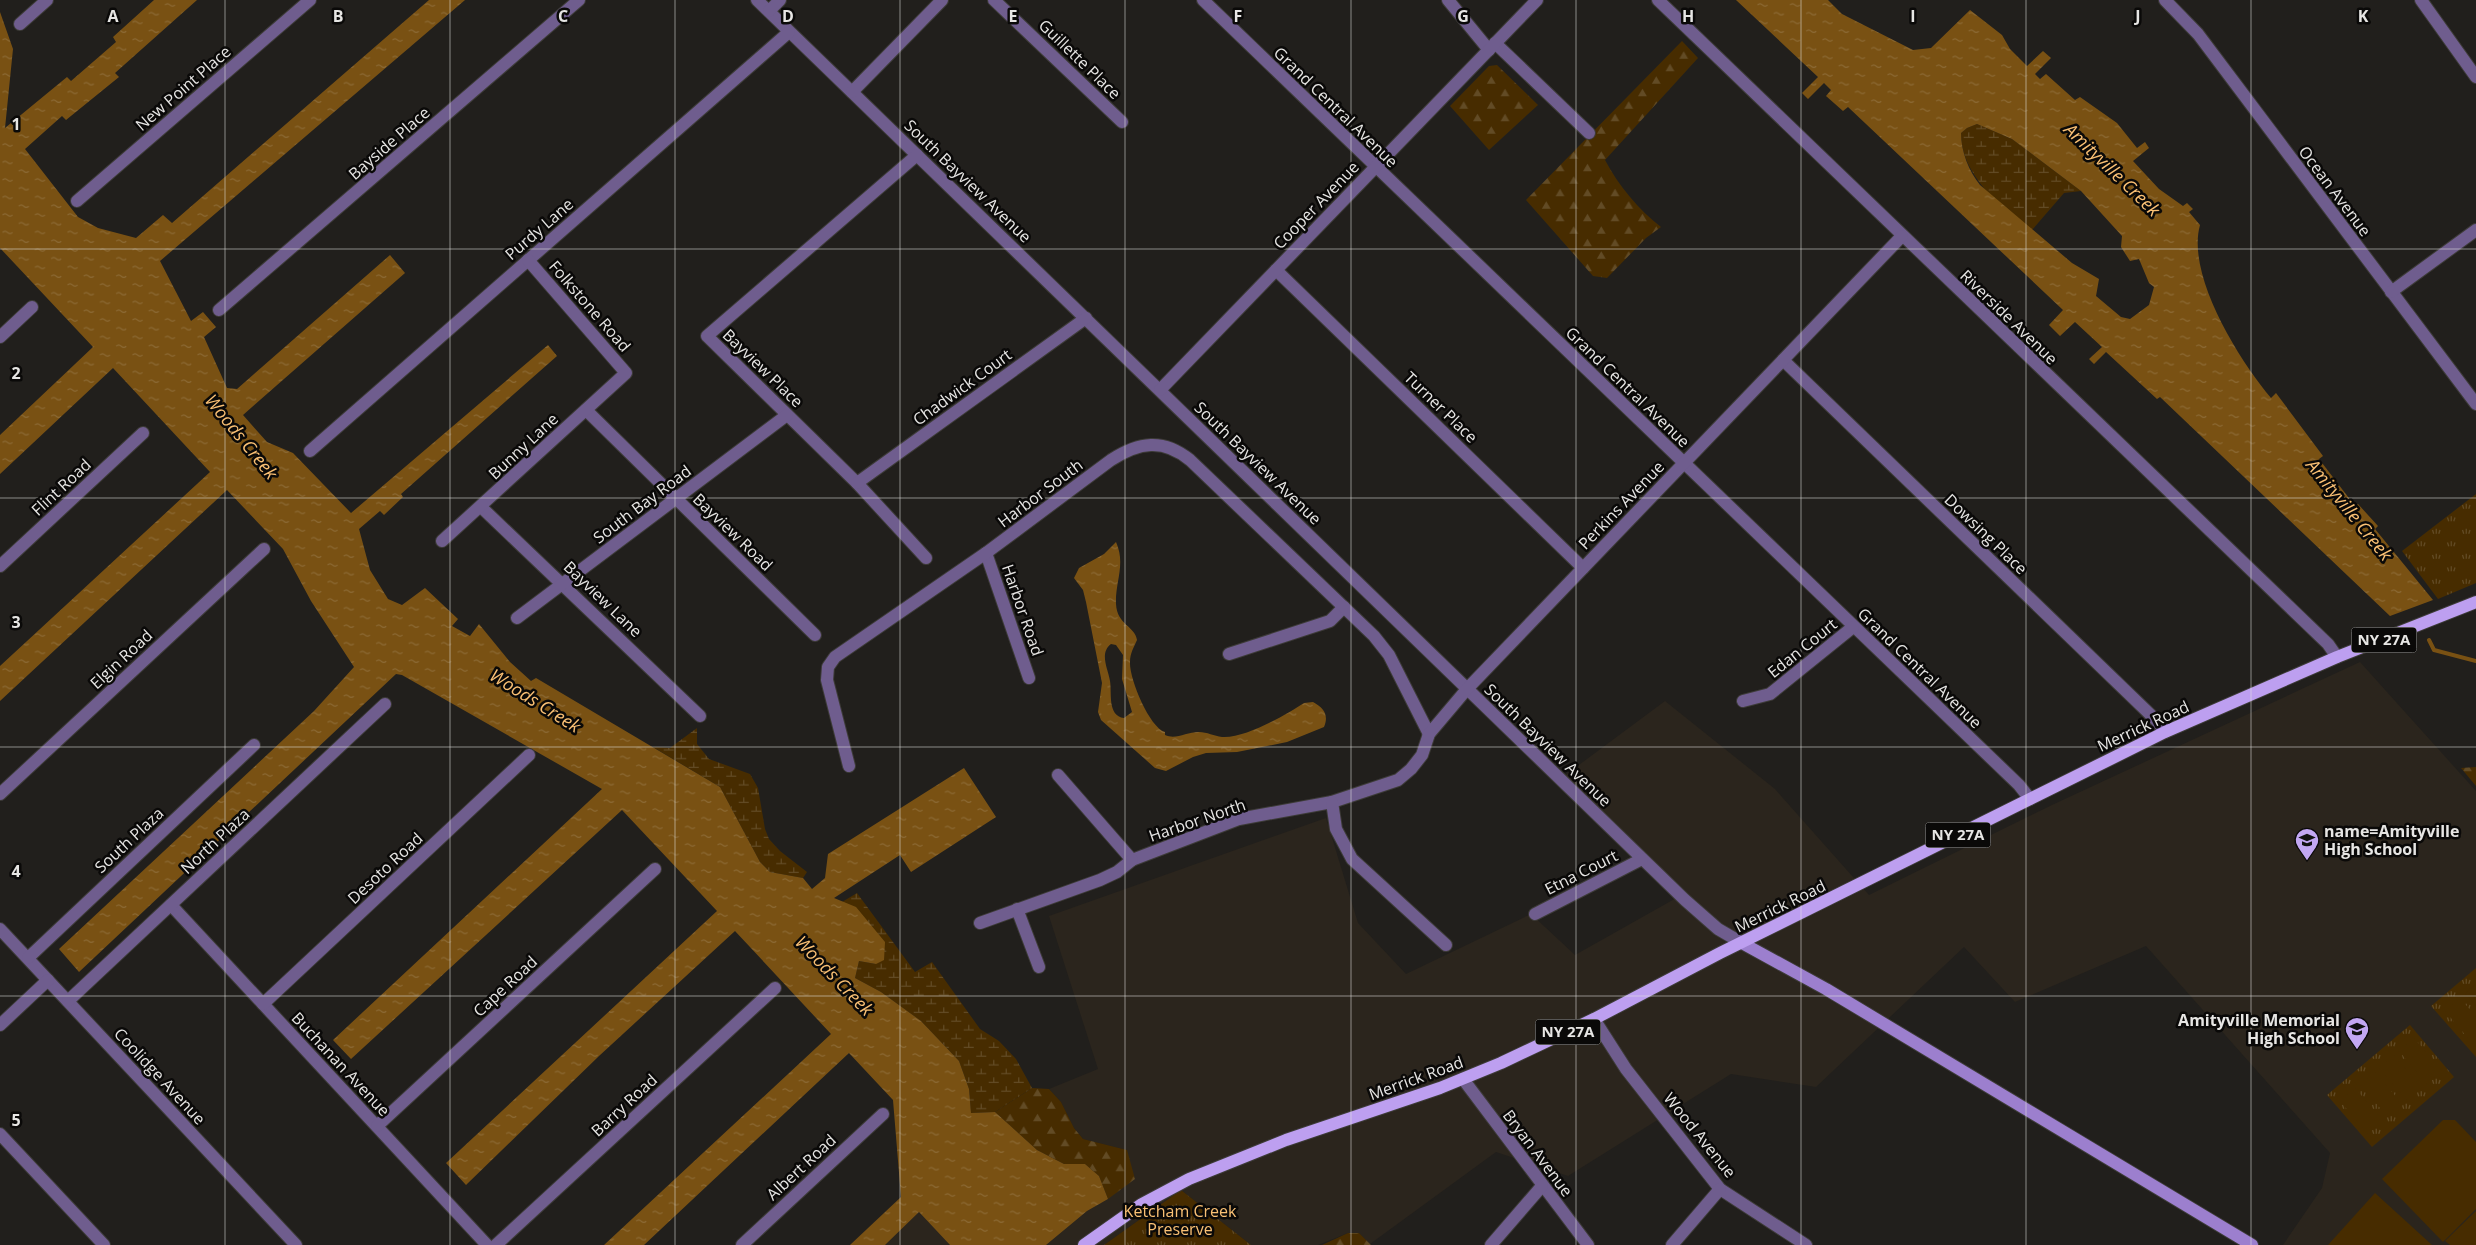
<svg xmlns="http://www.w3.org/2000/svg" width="2476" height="1245" viewBox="0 0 2476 1245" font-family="'Open Sans',sans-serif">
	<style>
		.built { fill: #2b251d }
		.forest { fill: url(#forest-firs) }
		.wetland { fill: url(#wetland-marsh) }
		.park { fill: url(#park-tufts) }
		.pitch { fill: #472c00 }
		.water { fill: url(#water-ripples); fill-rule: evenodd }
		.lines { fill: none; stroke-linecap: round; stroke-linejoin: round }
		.stream { stroke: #795113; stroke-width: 4 }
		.street-casing { stroke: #3d3b38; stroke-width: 14 }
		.secondary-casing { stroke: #3d3b38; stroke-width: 14 }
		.primary-casing { stroke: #3d3b38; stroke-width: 14 }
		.street { stroke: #6f5d8e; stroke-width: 12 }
		.secondary { stroke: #9c7fce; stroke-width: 12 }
		.primary { stroke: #bd9ff0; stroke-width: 12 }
		.grid { fill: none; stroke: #e7e6e4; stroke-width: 1; stroke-opacity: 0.55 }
		.labels { text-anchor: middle; stroke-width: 5; stroke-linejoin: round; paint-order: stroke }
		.shield { fill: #0a0908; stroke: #a5a4a2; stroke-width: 1 }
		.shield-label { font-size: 15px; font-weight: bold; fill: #e7e6e4 }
		.street-label { font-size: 16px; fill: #e7e6e4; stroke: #0a0908 }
		.poi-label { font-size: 16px; font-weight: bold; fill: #e7e6e4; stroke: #0a0908; text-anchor: start }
		.park-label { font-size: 16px; fill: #f9c074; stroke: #0a0908 }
		.water-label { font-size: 18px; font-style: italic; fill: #fac074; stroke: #0a0908 }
		.grid-label { font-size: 16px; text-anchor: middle; font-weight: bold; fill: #e7e6e4; stroke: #0a0908; stroke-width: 5; stroke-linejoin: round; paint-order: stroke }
	</style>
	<defs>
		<pattern id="forest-firs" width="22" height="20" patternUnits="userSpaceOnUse" patternTransform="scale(1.25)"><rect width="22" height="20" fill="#472c00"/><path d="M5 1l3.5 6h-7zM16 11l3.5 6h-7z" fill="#624b25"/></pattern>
		<pattern id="wetland-marsh" width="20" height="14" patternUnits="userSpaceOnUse" patternTransform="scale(1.25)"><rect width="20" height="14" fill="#472c00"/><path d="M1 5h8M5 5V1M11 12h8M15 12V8" fill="none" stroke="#624b25"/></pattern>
		<pattern id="park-tufts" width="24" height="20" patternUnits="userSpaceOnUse" patternTransform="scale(1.25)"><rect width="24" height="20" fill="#472c00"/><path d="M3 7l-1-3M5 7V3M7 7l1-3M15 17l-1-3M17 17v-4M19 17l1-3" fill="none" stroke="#624b25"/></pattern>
		<pattern id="water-ripples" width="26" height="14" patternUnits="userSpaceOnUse" patternTransform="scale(1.25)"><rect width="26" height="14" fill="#795113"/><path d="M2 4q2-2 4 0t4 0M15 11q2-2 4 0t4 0" fill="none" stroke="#8c6a35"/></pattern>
	</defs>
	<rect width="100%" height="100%" fill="#211f1c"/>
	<g class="built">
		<path d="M2360,662L2476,791V1245H2283L2322,1188L2330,1153L2146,946L2015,1002L1964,947L1816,1087L1731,1074L1568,1176L1496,1152L1370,1244L1359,1233H1348L1318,1245H1251L1181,1190L1104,1245H1046L1087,1211L1108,1199L1127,1150L1083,1139L1074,1128L1061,1102L1049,1089L1098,1069L1049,916L1326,818L1358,923L1406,974L1531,914L1575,955L1678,897L1556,782L1665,701L1775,789L1869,895L2052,805Z"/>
		<path d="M919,1212L950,1245H885Z"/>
	</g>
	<g class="forest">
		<path d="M1682,41L1698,58L1605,160C1618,185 1639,210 1661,227L1646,238L1607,278L1593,276L1526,200Z"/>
		<path d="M1497,65L1538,105L1489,150L1450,106L1489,66Z"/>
		<path d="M2476,767V786L2461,768Z"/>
		<path d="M1032,1088L1049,1089L1061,1102L1074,1128L1083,1139L1127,1150L1135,1179L1108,1199L1099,1176L1085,1164H1064L1037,1150L995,1112Z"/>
		<path d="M1348,1233H1359L1371,1245H1322Z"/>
	</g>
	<g class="wetland">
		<path d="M1977,124L2012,139L2081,191L2064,193L2032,230C2000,207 1961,175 1961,133L1967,128Z"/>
		<path d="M697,728V744L709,759L750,774L758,788L765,829L769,839L780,851L807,872L803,878L770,872L760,862L720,787L653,747L670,748Z"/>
		<path d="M857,893L915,972L932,962L980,1029L999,1041L1016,1059L1032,1088L995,1112L971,1113L969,1089L959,1061L921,1021L881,992L855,978L859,961L876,964L842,902Z"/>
	</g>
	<g class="park">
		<path d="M2476,494V583L2438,599L2402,551Z"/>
		<path d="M2476,968V1057L2431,1006Z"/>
		<path d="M2410,1025L2454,1077L2372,1147L2327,1095Z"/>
		<path d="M1181,1190L1251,1245H1104Z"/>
	</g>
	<g class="pitch">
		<path d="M2476,984V1006L2465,993Z"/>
		<path d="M2460,998L2476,1017V1041L2473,1044L2445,1011Z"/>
		<path d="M2414,1038L2442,1071L2427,1084L2399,1051Z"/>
		<path d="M2394,1055L2422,1088L2407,1100L2379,1068Z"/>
		<path d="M2375,1072L2403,1105L2388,1117L2360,1085Z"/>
		<path d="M2355,1088L2383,1121L2368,1134L2340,1101Z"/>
		<path d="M2443,1120H2455L2476,1142V1209L2443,1242L2382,1179Z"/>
		<path d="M2375,1193L2432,1245H2328Z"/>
		<path d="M2476,1211V1245H2450L2445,1241Z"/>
	</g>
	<g class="water">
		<path d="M154,0H197L115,73L119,77L66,120L62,116L25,149L78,217L98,228L136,238L163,215L172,223L429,0H465L160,261L191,321L203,312L216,327L204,337L227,388L237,389L390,255L405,273L243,415L267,442L293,453L351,513L548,345L557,356L401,494L403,497L384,515L380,511L359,529L370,570L388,599L402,605L425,588L458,619L452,626L470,636L479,624L510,662L531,681L536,678L720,787L760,862L770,872L803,878L812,889L825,878L828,854L964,768L996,817L911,872L900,855L834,898L856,907L885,942L884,960L876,964L859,961L855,978L881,992L921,1021L959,1061L969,1089L971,1113L995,1112L1037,1150L1064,1164H1085L1099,1176L1108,1199L1087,1211L1046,1245H950L919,1212L885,1245H850L901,1197L893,1100L849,1053L644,1245H604L831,1034L735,931L599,1056L466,1185L446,1163L717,911L622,810L351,1059L333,1040L602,789L402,675L396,674L79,972L59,949L314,711L354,667L311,601L283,549L227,490L0,701V666L210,472L113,368L0,474V435L93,347L0,248V12L13,49L5,128L67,77L71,81L116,42L113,37Z"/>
		<path d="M1736,0H1828L1842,14L1913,50L1931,48L1970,10L2002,35L2010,49L2027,66L2043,51L2051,58L2035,74L2040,79L2046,74L2075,100L2080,97L2117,123L2137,148L2145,142L2149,148L2133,161L2159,189L2183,206L2187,203L2193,209L2189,212L2200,225C2186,275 2239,360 2271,398L2276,393L2323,456L2319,459L2355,506L2358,504L2378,526L2375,529L2433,600L2390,616L2160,397L2157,399L2106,352L2094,364L2089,359L2102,347L2075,322L2060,336L2049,325L2063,310L1848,107L1843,111L1826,96L1831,90L1824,83L1808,99L1802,93L1818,77ZM1977,124L2012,139L2081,191L2122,236L2121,247L2130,261L2139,259L2149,283L2154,287L2149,305L2130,319L2121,317L2096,296L2099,279L2072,263L1980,185C1969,171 1961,152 1961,133L1967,128Z"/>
		<path d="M1116,542C1126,564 1115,582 1116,604C1117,625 1135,626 1137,640C1134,647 1130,653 1130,662C1129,678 1149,727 1165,732V735C1176,740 1186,732 1199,732C1207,732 1214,736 1222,737C1244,739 1286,715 1304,703L1313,702C1324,708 1329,715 1324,727L1287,742L1237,752L1206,753L1193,757L1166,771L1155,768L1101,720L1098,712L1102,683L1086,602L1083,590L1074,578L1079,568L1104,554ZM1111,644L1116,645L1123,655L1122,679L1132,712L1124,718C1107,716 1112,692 1110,681C1108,669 1099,653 1111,644Z"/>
	</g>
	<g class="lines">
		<path class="stream" d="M2429,640L2434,650L2476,661"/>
		<g class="street-casing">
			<g id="street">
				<path d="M757,0L1685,900L1718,929L1742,943"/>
				<path d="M994,0L1122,122"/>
				<path d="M1203,0L2019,785L2030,799"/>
				<path d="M1448,0L1489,50"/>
				<path d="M1658,0L2328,644L2337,657"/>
				<path d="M2165,0L2198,34L2476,404"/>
				<path d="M2421,0L2476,77"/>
				<path d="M769,11L780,0"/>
				<path d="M20,24L47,0"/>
				<path d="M1495,43L1589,133"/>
				<path d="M852,92L942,0"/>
				<path d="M917,155L707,336L857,483L926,558"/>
				<path d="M77,201L310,0"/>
				<path d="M1276,270L1583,568"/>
				<path d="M2391,292L2476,230"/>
				<path d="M219,310L579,0"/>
				<path d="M0,337L32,307"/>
				<path d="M1783,360L2157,721L2165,732"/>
				<path d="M1160,390L1537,0"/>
				<path d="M586,410L815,635"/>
				<path d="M310,451L789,32"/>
				<path d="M857,483L1086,318"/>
				<path d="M481,507L700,716"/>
				<path d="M442,541L626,373L528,260"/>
				<path d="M986,553L1029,678"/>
				<path d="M0,566L143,433"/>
				<path d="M517,618L787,415"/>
				<path d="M1229,654L1330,621L1344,607"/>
				<path d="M1743,701L1770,694L1853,627"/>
				<path d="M849,766L827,680L828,667L835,657L986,553L1111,460C1139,442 1163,438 1190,460L1374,636L1389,655L1429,734"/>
				<path d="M1058,775L1132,860L1239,819L1332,802L1398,780L1411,769L1422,755L1429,734L1467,689L1902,236"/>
				<path d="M0,794L264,549"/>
				<path d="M1332,802L1336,829L1352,859L1446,945"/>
				<path d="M171,905L487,1245"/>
				<path d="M1017,909L1039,967"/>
				<path d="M1535,914L1642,859"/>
				<path d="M980,923L1100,880L1117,872L1132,860"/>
				<path d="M0,929L296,1245"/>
				<path d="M28,958L254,745"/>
				<path d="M68,1001L385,704"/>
				<path d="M263,1004L529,755"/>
				<path d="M1594,1019L1626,1069L1720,1189L1806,1245"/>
				<path d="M0,1025L48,980"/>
				<path d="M1463,1079L1588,1245"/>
				<path d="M377,1126L655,869"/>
				<path d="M0,1134L104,1245"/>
				<path d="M496,1245L775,988"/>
				<path d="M742,1245L883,1114"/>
				<path d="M1491,1245L1542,1186"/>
				<path d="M1672,1245L1720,1189"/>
			</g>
		</g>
		<g class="secondary-casing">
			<path id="secondary" d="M1742,943L1826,989L2252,1245"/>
		</g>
		<g class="primary-casing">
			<path id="primary" d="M1084,1245L1142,1204L1189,1179L1286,1140L1440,1088L1501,1063L1594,1019L1720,953L2165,732L2337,657L2476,602"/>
		</g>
		<use href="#street" class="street"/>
		<use href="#secondary" class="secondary"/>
		<use href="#primary" class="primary"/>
	</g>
	<path class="grid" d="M225,0V1245M450,0V1245M675,0V1245M900,0V1245M1125,0V1245M1351,0V1245M1576,0V1245M1801,0V1245M2026,0V1245M2251,0V1245M0,249H2476M0,498H2476M0,747H2476M0,996H2476"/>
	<defs>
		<g id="school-pin" transform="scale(1.25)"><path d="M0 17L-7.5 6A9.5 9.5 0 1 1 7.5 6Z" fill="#c2a7f2" stroke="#0a0908"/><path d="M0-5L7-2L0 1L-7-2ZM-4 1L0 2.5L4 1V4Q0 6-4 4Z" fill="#111"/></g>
	</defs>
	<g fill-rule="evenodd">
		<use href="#school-pin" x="2307" y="840"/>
		<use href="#school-pin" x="2357" y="1029"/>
	</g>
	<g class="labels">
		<g class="shield">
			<rect x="2351.5" y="627.5" width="65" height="25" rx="4"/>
			<rect x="1925.5" y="822.5" width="65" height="25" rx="4"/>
			<rect x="1535.5" y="1019.5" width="65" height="25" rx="4"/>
		</g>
		<g class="shield-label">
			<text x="2384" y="645">NY 27A</text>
			<text x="1958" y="840">NY 27A</text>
			<text x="1568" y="1037">NY 27A</text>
		</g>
		<g class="street-label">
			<text transform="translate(1080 59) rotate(44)" y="6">Guillette Place</text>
			<text transform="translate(183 88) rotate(-41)" y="6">New Point Place</text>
			<text transform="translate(1336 107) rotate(44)" y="6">Grand Central Avenue</text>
			<text transform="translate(389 143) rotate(-41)" y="6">Bayside Place</text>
			<text transform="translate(968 181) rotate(44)" y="6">South Bayview Avenue</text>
			<text transform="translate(2335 191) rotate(53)" y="6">Ocean Avenue</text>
			<text transform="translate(1316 205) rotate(-46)" y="6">Cooper Avenue</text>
			<text transform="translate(539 229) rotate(-41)" y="6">Purdy Lane</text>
			<text transform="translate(590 306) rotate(49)" y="6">Folkstone Road</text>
			<text transform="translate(2009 317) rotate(44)" y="6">Riverside Avenue</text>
			<text transform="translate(763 368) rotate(44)" y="6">Bayview Place</text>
			<text transform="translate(962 387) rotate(-36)" y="6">Chadwick Court</text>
			<text transform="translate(1628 387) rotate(44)" y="6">Grand Central Avenue</text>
			<text transform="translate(1441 407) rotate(44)" y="6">Turner Place</text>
			<text transform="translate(523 446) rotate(-43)" y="6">Bunny Lane</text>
			<text transform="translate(1258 463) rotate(44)" y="6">South Bayview Avenue</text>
			<text transform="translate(61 487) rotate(-43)" y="6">Flint Road</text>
			<text transform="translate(1040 493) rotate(-37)" y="6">Harbor South</text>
			<text transform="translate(642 504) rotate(-37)" y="6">South Bay Road</text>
			<text transform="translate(1621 505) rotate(-46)" y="6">Perkins Avenue</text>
			<text transform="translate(733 532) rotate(44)" y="6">Bayview Road</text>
			<text transform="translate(1986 534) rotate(44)" y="6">Dowsing Place</text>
			<text transform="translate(603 599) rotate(44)" y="6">Bayview Lane</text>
			<text transform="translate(1023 610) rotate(71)" y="6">Harbor Road</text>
			<text transform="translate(1802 648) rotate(-39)" y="6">Edan Court</text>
			<text transform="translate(121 659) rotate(-43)" y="6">Elgin Road</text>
			<text transform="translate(1920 668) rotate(44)" y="6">Grand Central Avenue</text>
			<text transform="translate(2143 726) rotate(-25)" y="6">Merrick Road</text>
			<text transform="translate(1548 745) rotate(44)" y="6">South Bayview Avenue</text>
			<text transform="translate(1197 820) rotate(-19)" y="6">Harbor North</text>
			<text transform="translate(129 840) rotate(-43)" y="6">South Plaza</text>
			<text transform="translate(215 841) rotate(-43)" y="6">North Plaza</text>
			<text transform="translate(385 868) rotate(-43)" y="6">Desoto Road</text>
			<text transform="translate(1581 872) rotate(-27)" y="6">Etna Court</text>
			<text transform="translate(1780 906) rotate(-26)" y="6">Merrick Road</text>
			<text transform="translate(505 986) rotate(-43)" y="6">Cape Road</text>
			<text transform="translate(341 1064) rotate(47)" y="6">Buchanan Avenue</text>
			<text transform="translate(160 1076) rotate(47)" y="6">Coolidge Avenue</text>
			<text transform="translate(1416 1078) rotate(-20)" y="6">Merrick Road</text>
			<text transform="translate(624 1105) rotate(-43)" y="6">Barry Road</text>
			<text transform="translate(1700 1135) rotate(51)" y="6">Wood Avenue</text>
			<text transform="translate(1538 1153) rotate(53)" y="6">Bryan Avenue</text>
			<text transform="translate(801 1167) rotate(-43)" y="6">Albert Road</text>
		</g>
		<g class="poi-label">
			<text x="2324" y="837">name=Amityville<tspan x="2324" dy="18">High School</tspan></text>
			<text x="2340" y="1026" text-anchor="end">Amityville Memorial<tspan x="2340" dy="18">High School</tspan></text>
		</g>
		<g class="park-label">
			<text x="1180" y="1217">Ketcham Creek<tspan x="1180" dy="18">Preserve</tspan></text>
		</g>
		<g class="water-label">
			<text transform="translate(2112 170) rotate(44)" y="6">Amityville Creek</text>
			<text transform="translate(241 437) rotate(51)" y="6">Woods Creek</text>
			<text transform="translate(2349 510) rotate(51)" y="6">Amityville Creek</text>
			<text transform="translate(535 701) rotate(32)" y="6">Woods Creek</text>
			<text transform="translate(834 976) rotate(46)" y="6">Woods Creek</text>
		</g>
	</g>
	<g class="grid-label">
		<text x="113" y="22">A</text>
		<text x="338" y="22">B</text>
		<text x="563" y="22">C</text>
		<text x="788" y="22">D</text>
		<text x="1013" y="22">E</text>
		<text x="1238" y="22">F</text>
		<text x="1463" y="22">G</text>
		<text x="1688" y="22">H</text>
		<text x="1913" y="22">I</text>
		<text x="2138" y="22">J</text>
		<text x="2363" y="22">K</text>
		<text x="16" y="130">1</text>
		<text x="16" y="379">2</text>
		<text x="16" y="628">3</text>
		<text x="16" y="877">4</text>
		<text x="16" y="1126">5</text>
	</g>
</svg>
